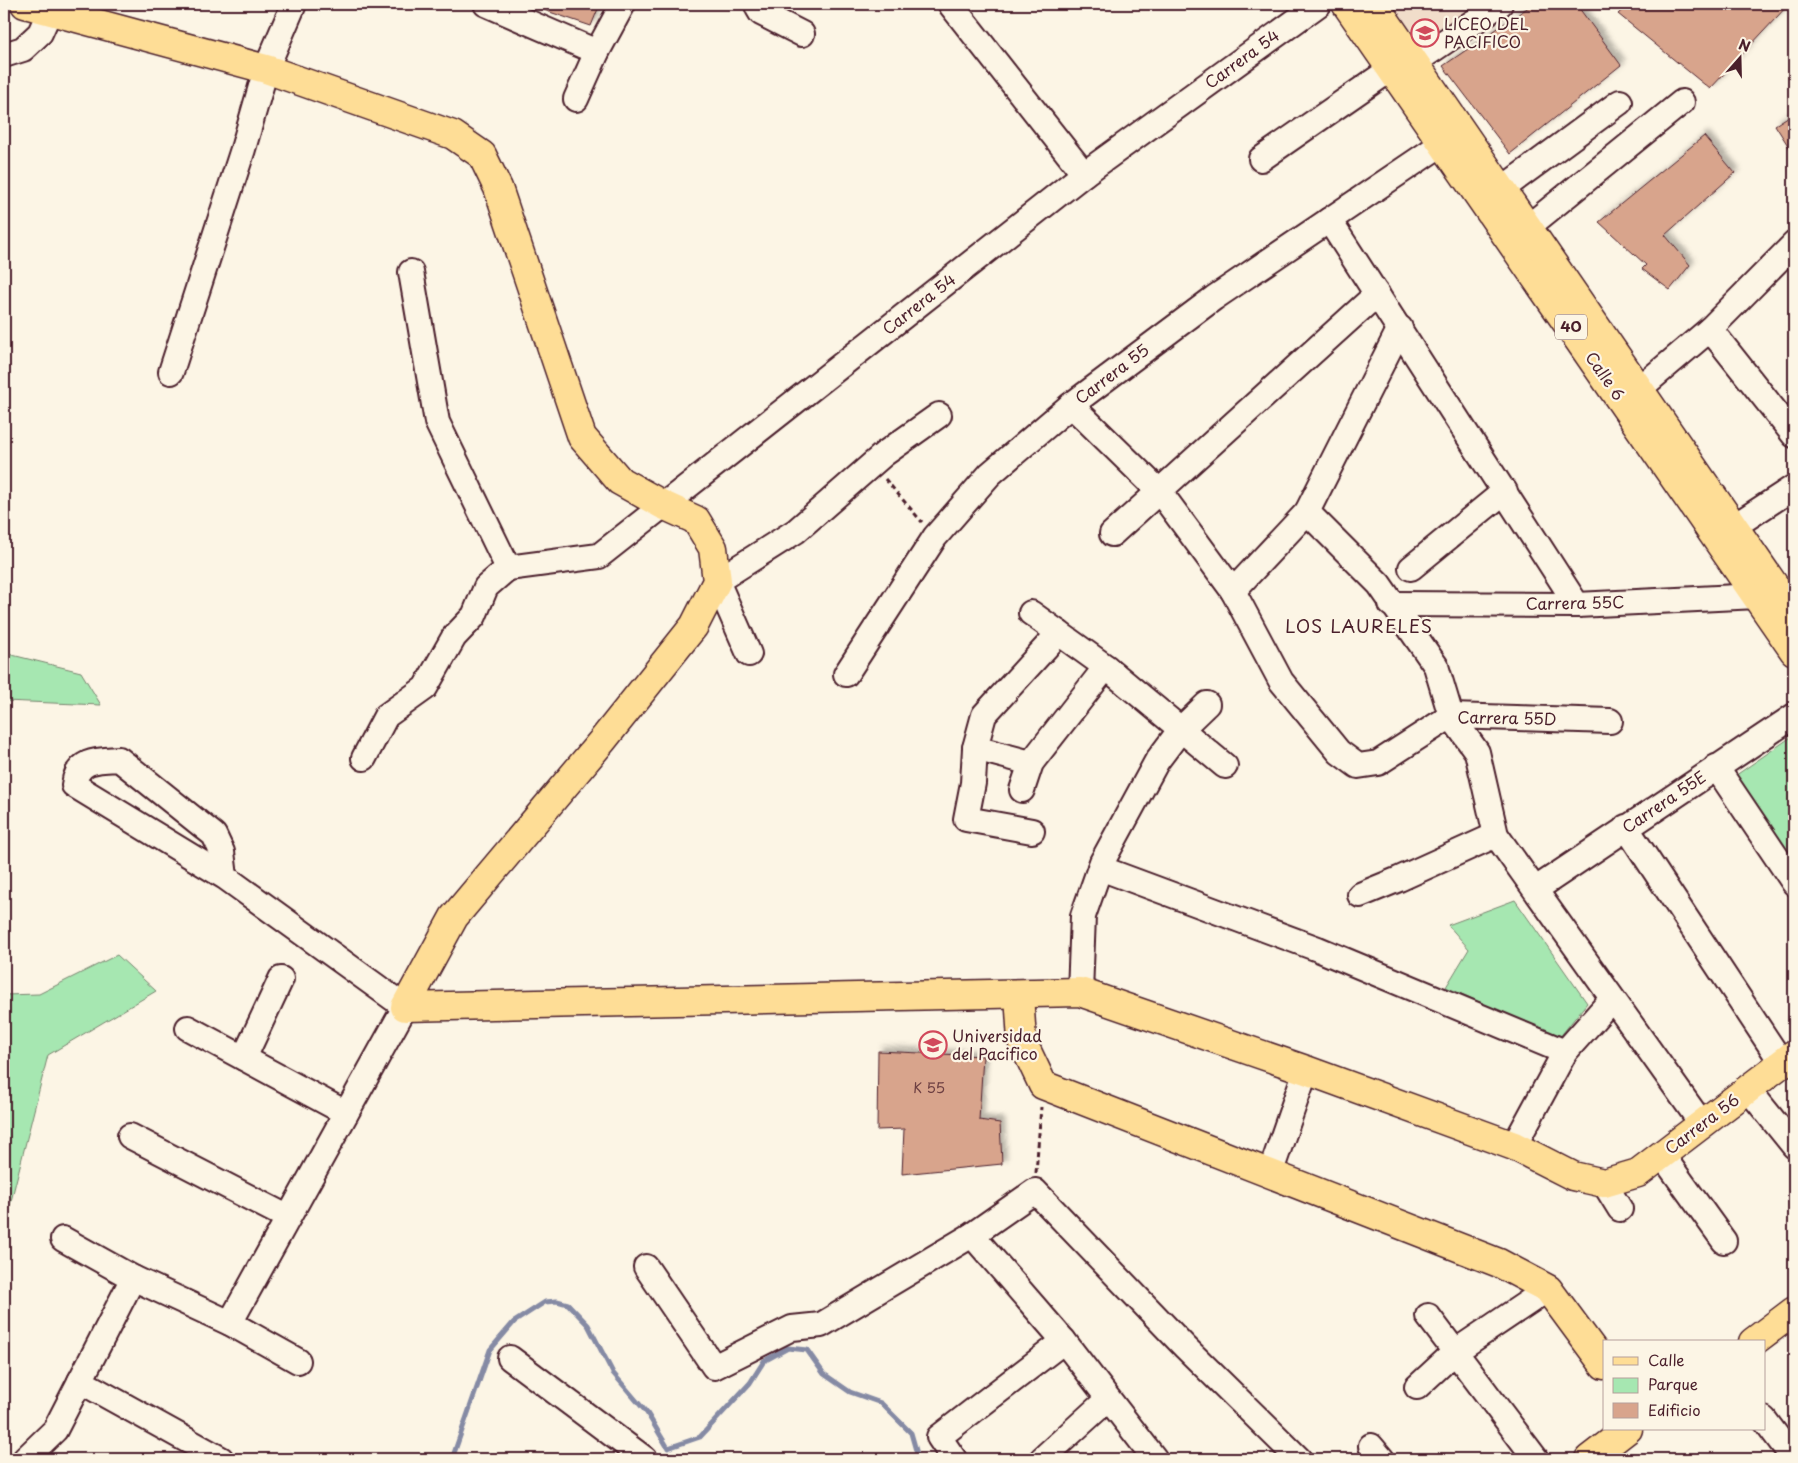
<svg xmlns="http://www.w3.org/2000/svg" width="1798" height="1463" viewBox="0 0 1798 1463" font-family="'Playpen Sans',sans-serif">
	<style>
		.built { fill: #f1ddca }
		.green { fill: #a6e7b1; stroke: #78836e }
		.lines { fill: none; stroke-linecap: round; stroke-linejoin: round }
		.stream { stroke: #858aa4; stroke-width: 5 }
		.building { fill: #d8a48c; stroke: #4a1f2b; filter: url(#shadow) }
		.minor-casing { stroke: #4a1f2b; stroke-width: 28 }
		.major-casing { stroke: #4a1f2b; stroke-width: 31 }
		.highway-casing { stroke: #4a1f2b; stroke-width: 31 }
		.path { stroke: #4a1f2b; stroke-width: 3; stroke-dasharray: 5 4; stroke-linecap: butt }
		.minor { stroke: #fcf5e5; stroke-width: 24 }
		.major { stroke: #fedd96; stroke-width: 28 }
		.highway { stroke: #fedd96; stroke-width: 28 }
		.labels { text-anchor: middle; stroke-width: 4.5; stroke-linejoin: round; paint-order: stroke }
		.number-label { font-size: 14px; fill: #6e4043 }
		.shield { fill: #fcf5e5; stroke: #7f5f63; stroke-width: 1 }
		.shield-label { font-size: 15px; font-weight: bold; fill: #4a1f2b }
		.poi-label { font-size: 16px; fill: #4a1f2b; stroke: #fcf5e5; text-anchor: start }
		.street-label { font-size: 16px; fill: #4a1f2b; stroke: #fcf5e5 }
		.neighbourhood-label { font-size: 18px; letter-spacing: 1px; fill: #4a1f2b; stroke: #fcf5e5 }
	</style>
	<defs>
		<filter id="shadow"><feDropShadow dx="4.5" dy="-4.5" stdDeviation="2.5" flood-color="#0004"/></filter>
	</defs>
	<rect width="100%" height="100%" fill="#fcf5e5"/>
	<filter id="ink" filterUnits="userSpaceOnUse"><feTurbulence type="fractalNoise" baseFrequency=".02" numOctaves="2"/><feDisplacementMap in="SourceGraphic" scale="10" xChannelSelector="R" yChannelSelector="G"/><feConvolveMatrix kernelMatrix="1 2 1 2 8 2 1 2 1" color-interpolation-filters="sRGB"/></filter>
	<g filter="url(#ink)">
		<path class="built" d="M1374,4H1497L1415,62Z"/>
		<g class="green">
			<path d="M4,653L81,672L101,705L4,701Z"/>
			<path d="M1794,735V870L1732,778Z"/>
			<path d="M1515,900L1587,1003L1559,1038L1446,987L1469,949L1448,925Z"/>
			<path d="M117,955L156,991L48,1055L4,1229V995L39,994Z"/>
		</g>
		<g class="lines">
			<path class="stream" d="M452,1459L490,1350L514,1322L545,1302L557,1301L568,1304L588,1325L613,1373L647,1413L668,1448L700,1437L750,1383L764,1361L788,1348L807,1350L824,1374L850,1392L881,1403L911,1433L917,1454L913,1459"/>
		</g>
		<g class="building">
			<path d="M532,4H600L591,26L532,6Z"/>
			<path d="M1533,4H1576L1621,65L1510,154L1443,66Z"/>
			<path d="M1629,4H1789L1710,89L1618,14Z"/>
			<path d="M1794,113V155L1775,125Z"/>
			<path d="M1704,136L1735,173L1665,235L1690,265L1670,290L1642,269L1646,265L1599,222Z"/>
			<path d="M878,1051L983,1056L979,1120L1000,1123L1002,1164L902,1174L904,1129L877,1130Z"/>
		</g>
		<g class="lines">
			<g class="minor-casing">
				<g id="minor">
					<path d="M486,4L597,52"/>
					<path d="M760,4L758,8L761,13L802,34"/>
					<path d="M951,5L1084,174"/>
					<path d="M4,55L23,49L40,33L53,4"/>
					<path d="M1415,62L1500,4"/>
					<path d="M576,99L597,52L623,4"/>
					<path d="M1261,159L1391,69"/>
					<path d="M1502,189L1620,102"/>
					<path d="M1329,220L1577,605"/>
					<path d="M1528,227L1682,102"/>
					<path d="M411,272L437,422L508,568"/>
					<path d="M1710,329L1794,435"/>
					<path d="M171,372L243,149L266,69L294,4"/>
					<path d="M1639,389L1710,329L1794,244"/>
					<path d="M1071,405L1160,492L1233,591L1281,681L1339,752L1358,766L1378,763L1451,716L1610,721"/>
					<path d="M1307,512L1379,584L1436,666L1451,716L1477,752L1496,835L1702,1124"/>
					<path d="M1733,527L1794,487"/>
					<path d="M1112,534L1377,294"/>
					<path d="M508,568L599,556L1084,174L1319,4"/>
					<path d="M1411,568L1505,491"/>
					<path d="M1233,591L1307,512L1400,328"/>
					<path d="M1391,604L1577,605L1757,596"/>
					<path d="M1031,613L1106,667L1225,766"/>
					<path d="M749,654L717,581L796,531L884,454L939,415"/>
					<path d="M846,674L935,537L990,474L1071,405L1214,298L1443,143"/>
					<path d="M975,748L1031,763"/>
					<path d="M364,758L386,716L425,688L454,637L474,616L486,587L508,568"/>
					<path d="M1716,767L1794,883"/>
					<path d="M1022,790L1031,763L1106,667"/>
					<path d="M1626,827L1782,1063"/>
					<path d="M1032,831L966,819L973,783L975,748L984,715L1059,633"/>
					<path d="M1100,868L1318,949L1565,1052"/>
					<path d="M225,877L222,852L214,835L119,759C98,760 77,759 74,785L225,877L405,1007L230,1323"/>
					<path d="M1536,889L1794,716"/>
					<path d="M1360,895L1399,879L1496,835"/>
					<path d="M1080,992L1083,916L1102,862L1157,761L1181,729L1207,704"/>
					<path d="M188,1028L346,1113"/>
					<path d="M244,1058L281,979"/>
					<path d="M1748,1089L1794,1146"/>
					<path d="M130,1136L287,1217"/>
					<path d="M1514,1146L1565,1052L1612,999"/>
					<path d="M1662,1155L1724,1241"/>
					<path d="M1270,1174L1306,1070"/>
					<path d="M1604,1183L1620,1209"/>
					<path d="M972,1235L1064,1341L1155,1459"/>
					<path d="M63,1239L133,1278L230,1323L298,1361"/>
					<path d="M646,1267L714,1367L792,1328L821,1325L972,1235L1035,1191L1185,1347L1299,1459"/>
					<path d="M1428,1316L1536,1459"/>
					<path d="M510,1358L645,1459"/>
					<path d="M80,1381L221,1459"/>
					<path d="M1417,1387L1456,1351L1548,1289"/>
					<path d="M1764,1419L1794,1459"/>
					<path d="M1371,1446L1382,1459"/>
					<path d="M25,1459L55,1430L133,1278"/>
					<path d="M954,1459L939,1437L1064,1341"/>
					<path d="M1042,1459L1108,1399"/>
				</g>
			</g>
			<g class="major-casing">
				<g id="major">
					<path d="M25,4L266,69L453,135L482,155L498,188L582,437L620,481L663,505L696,520L713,548L717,581L694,626L602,741L454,917L405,1007L1080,992L1306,1070L1514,1146L1573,1176L1604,1183L1638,1173L1794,1054"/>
					<path d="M1019,994L1022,1041L1043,1085L1499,1263L1548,1289L1604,1365"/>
					<path d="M1753,1342L1794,1311"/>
					<path d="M1589,1459L1628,1429"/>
				</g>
			</g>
			<g class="highway-casing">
				<g id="highway">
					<path d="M1346,4L1794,651"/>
					<path d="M1374,4L1794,614"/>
				</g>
			</g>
			<g class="path">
				<path d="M885,479L922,522"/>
				<path d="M1036,1173L1041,1107"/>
			</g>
			<use href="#minor" class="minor"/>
			<use href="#major" class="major"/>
			<use href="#highway" class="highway"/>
		</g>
	</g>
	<defs>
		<g id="school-ring" transform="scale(1.4375)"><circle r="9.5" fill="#fcf5e5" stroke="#d1495b" stroke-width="1.5"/><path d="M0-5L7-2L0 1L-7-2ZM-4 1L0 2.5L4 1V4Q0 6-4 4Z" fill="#d1495b"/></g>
		<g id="university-ring" transform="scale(1.4375)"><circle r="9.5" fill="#fcf5e5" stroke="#d1495b" stroke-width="1.5"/><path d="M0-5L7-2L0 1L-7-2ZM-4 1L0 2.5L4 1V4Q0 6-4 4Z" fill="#d1495b"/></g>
	</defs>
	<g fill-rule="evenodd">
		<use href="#school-ring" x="1425" y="33"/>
		<use href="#university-ring" x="933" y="1045"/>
	</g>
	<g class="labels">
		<g class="number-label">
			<text x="929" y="1093">K 55</text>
		</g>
		<rect class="shield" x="1555" y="314.5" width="32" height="25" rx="4"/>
		<g class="shield-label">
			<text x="1571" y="332">40</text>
		</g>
		<g class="poi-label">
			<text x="1444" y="30">LICEO DEL<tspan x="1444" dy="18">PACIFICO</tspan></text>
			<text x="952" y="1042">Universidad<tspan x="952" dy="18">del Pacifico</tspan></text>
		</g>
		<g class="street-label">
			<text transform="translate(1242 59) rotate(-36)" y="6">Carrera 54</text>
			<text transform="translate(919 304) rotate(-38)" y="6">Carrera 54</text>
			<text transform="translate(1112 374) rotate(-37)" y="6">Carrera 55</text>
			<text transform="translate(1605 376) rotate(55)" y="6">Calle 6</text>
			<text transform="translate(1575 603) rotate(-1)" y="6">Carrera 55C</text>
			<text transform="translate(1507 718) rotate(1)" y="6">Carrera 55D</text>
			<text transform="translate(1664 802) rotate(-34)" y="6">Carrera 55E</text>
			<text transform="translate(1702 1124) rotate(-37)" y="6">Carrera 56</text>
		</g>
		<g class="neighbourhood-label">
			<text x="1359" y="633">LOS LAURELES</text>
		</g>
	</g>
	<rect width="1798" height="1463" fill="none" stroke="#fcf5e5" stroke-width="20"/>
	<rect x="10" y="10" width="1778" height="1443" fill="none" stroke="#4a1f2b" stroke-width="2" filter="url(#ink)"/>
	<rect x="1603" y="1340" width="162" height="90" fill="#fcf5e5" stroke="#b59f9b"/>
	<rect x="1613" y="1357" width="25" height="8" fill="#fedd96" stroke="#b59f9b"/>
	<text x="1648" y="1366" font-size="15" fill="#4a1f2b">Calle</text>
	<rect x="1613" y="1378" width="25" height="15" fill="#a6e7b1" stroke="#b59f9b"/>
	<text x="1648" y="1390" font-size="15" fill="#4a1f2b">Parque</text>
	<rect x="1613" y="1403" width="25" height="15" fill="#d8a48c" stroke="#b59f9b"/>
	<text x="1648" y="1416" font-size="15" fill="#4a1f2b">Edificio</text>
	<g transform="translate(1740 58) rotate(20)" stroke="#fcf5e5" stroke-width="4" paint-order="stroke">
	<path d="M0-4L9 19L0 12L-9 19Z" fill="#4a1f2b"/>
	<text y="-8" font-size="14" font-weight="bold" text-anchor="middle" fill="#4a1f2b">N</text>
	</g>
</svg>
